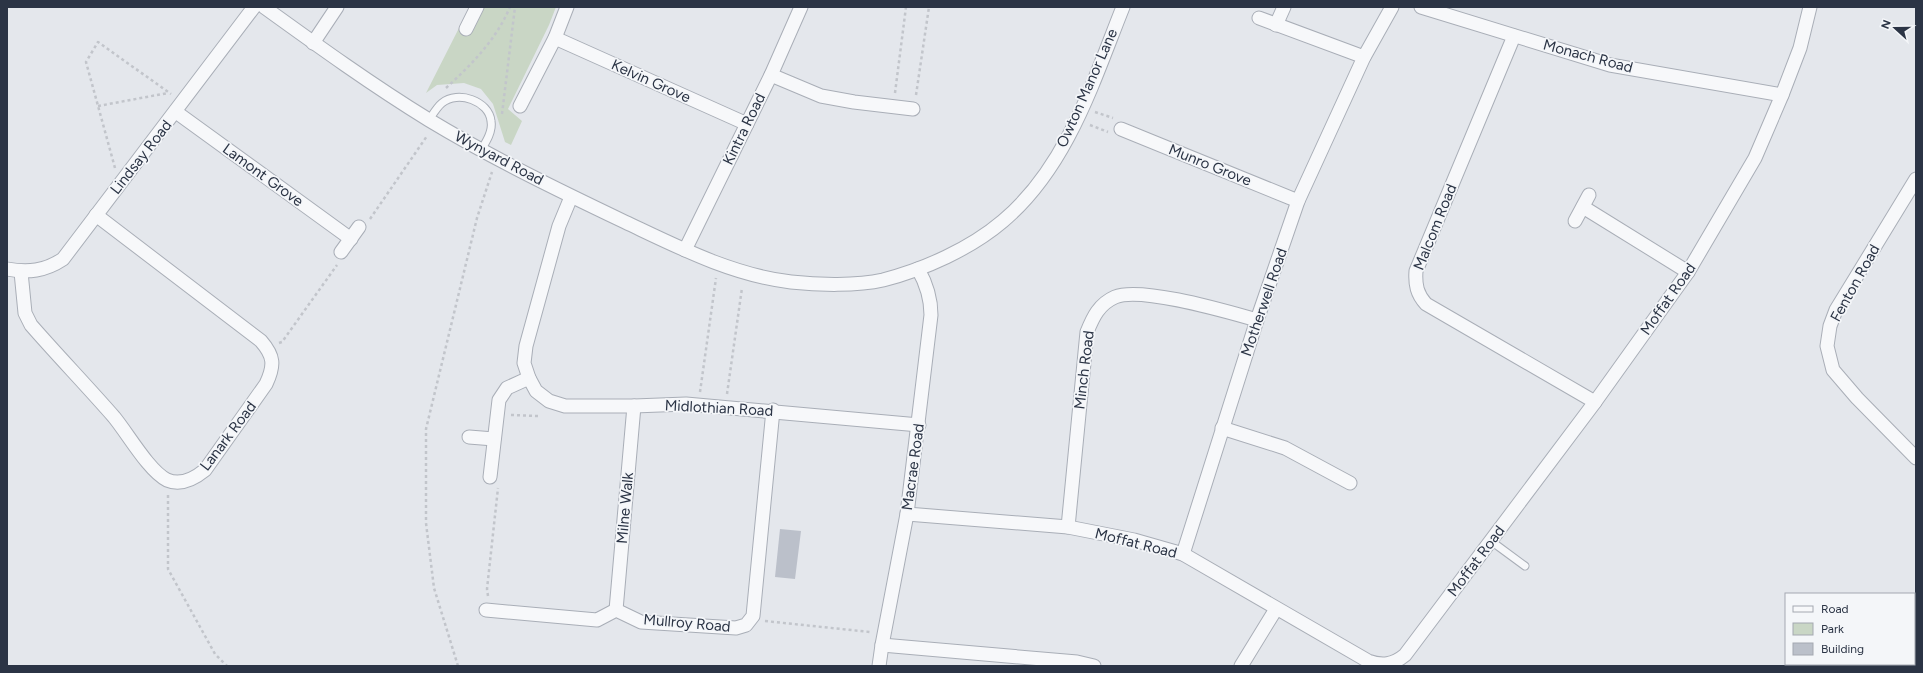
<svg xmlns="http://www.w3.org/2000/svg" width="1923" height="673" viewBox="0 0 1923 673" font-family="Figtree,sans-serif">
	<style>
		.green { fill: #c9d6c5 }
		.building { fill: #bbc0ca }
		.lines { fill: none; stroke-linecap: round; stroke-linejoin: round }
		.service-casing { stroke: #a9aeb7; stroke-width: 9 }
		.minor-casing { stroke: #a9aeb7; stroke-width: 15 }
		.path { stroke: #c2c5cb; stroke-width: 2.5; stroke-dasharray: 3 3; stroke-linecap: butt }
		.service { stroke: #f7f8fa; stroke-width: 7 }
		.minor { stroke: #f7f8fa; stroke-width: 13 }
		.labels { text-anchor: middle; stroke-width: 3.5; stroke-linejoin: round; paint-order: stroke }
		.street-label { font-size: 15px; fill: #2b3445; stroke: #f4f6f9 }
	</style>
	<rect width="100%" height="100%" fill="#e4e7ec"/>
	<path class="green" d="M484,7H556L549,25L508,109L522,121L511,145L505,142L493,104L481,89L464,83L437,85L426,93L459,28L470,35Z"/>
	<path class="building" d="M780,529L801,531L795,579L775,577Z"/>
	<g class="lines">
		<g class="service-casing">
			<g id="service">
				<path d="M429,120C433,114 437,107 442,103C458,90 489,101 491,121C493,131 486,142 481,150"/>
				<path d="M1491,541L1525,566"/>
			</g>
		</g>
		<g class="minor-casing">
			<g id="minor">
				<path d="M264,7C318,46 372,85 429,120C492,158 558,190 625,222C678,247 732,275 791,282C818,285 857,286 883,280C925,269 970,249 1003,221C1067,167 1093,82 1123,7"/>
				<path d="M1421,7L1610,65L1782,95"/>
				<path d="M1259,18L1364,57"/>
				<path d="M1276,25L1284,7"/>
				<path d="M466,29L477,7"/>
				<path d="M1514,36L1416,271C1415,285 1417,294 1426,304L1595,402"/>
				<path d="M555,38L747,124"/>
				<path d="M313,43L337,7"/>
				<path d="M771,75L821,96L854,102L913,109"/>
				<path d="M520,106L555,38L567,7"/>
				<path d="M176,112L351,239"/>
				<path d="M1121,129L1298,201"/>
				<path d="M1916,179L1836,310L1830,326L1827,346L1833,370L1857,398L1916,458"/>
				<path d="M571,197L559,226L526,346L524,363L529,378L536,391L549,401L565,406H634L686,404L919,425"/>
				<path d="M1583,207L1688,272"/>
				<path d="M1575,221L1589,195"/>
				<path d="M685,250L771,75L801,7"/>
				<path d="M341,252L359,227"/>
				<path d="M7,269C28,273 45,271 63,259L254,7"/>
				<path d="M21,272L25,313L31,325C58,356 87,386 114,417C128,434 149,471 167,480C181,486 194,479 205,470L266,384C275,365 274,356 261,341L96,215"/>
				<path d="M1222,428L1285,448L1350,483"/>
				<path d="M469,437L494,439"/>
				<path d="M490,477L499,400L507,388L529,378"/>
				<path d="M907,514L1068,527L1134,540L1183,554L1368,661C1382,666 1393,665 1405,655L1595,402L1688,272L1755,158L1782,95L1800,48L1810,7"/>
				<path d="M1068,527L1087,332C1093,317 1099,304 1115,297C1141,286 1228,312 1257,320"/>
				<path d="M1183,554L1257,320L1298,201L1364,57L1392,7"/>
				<path d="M486,610L597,620L616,610L641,622L736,628L746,625L753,616L773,410"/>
				<path d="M616,610L634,406"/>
				<path d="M882,645L1077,662L1094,666"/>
				<path d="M879,666L882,645L907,514L931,315C931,299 926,283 918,269"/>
				<path d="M1241,666L1276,609"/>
			</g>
		</g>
		<g class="path">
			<path d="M446,88C472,64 496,40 510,7"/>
			<path d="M895,93L906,7"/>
			<path d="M916,95L929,7"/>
			<path d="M98,106L168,93"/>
			<path d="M1095,112L1113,118"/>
			<path d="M502,114L515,7"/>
			<path d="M1090,125L1108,132"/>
			<path d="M115,168L86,62L98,42L171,94"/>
			<path d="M370,219L427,136"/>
			<path d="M279,343L282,342L337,265"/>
			<path d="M700,392L716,278"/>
			<path d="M727,394L742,288"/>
			<path d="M511,415L538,416"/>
			<path d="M168,495V569L215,654L227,666"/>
			<path d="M488,596L487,589L498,488"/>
			<path d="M765,621L870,632"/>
			<path d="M458,666L434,588L426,523V429L477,218L492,172"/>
		</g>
		<use href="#service" class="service"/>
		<use href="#minor" class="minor"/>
	</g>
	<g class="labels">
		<g class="street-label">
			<text transform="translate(1588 56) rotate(15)" y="5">Monach Road</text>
			<text transform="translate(651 81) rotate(24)" y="5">Kelvin Grove</text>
			<text transform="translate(1087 88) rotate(-66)" y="5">Owton Manor Lane</text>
			<text transform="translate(744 129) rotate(-64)" y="5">Kintra Road</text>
			<text transform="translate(141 157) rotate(-52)" y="5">Lindsay Road</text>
			<text transform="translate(499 158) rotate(28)" y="5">Wynyard Road</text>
			<text transform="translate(1210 165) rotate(22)" y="5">Munro Grove</text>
			<text transform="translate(263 175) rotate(36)" y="5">Lamont Grove</text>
			<text transform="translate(1435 227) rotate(-68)" y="5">Malcom Road</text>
			<text transform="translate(1855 283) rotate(-61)" y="5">Fenton Road</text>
			<text transform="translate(1668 299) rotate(-55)" y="5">Moffat Road</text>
			<text transform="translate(1264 302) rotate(-71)" y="5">Motherwell Road</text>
			<text transform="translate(1084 370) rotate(-83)" y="5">Minch Road</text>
			<text transform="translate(719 408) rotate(3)" y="5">Midlothian Road</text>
			<text transform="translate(228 436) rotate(-53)" y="5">Lanark Road</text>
			<text transform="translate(913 467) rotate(-82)" y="5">Macrae Road</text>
			<text transform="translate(625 508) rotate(-85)" y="5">Milne Walk</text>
			<text transform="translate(1136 543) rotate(14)" y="5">Moffat Road</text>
			<text transform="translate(1476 561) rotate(-53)" y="5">Moffat Road</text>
			<text transform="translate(687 623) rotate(5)" y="5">Mullroy Road</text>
		</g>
	</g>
	<rect width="1923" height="673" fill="none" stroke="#2b3445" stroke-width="16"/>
	<rect x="1785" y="593" width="130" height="72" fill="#f4f6f9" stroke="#a4a8b1"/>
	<rect x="1793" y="606" width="20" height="6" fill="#f7f8fa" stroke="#a4a8b1"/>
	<text x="1821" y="613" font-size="12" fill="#2b3445">Road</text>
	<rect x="1793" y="623" width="20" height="12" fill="#c9d6c5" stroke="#a4a8b1"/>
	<text x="1821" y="633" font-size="12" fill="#2b3445">Park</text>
	<rect x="1793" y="643" width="20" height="12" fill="#bbc0ca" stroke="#a4a8b1"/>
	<text x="1821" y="653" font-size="12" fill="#2b3445">Building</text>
	<g transform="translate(1895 28) rotate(291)" stroke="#f4f6f9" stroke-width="3" paint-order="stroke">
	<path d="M0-3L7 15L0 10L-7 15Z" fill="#2b3445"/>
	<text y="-6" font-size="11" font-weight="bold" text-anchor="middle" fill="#2b3445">N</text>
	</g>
</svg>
